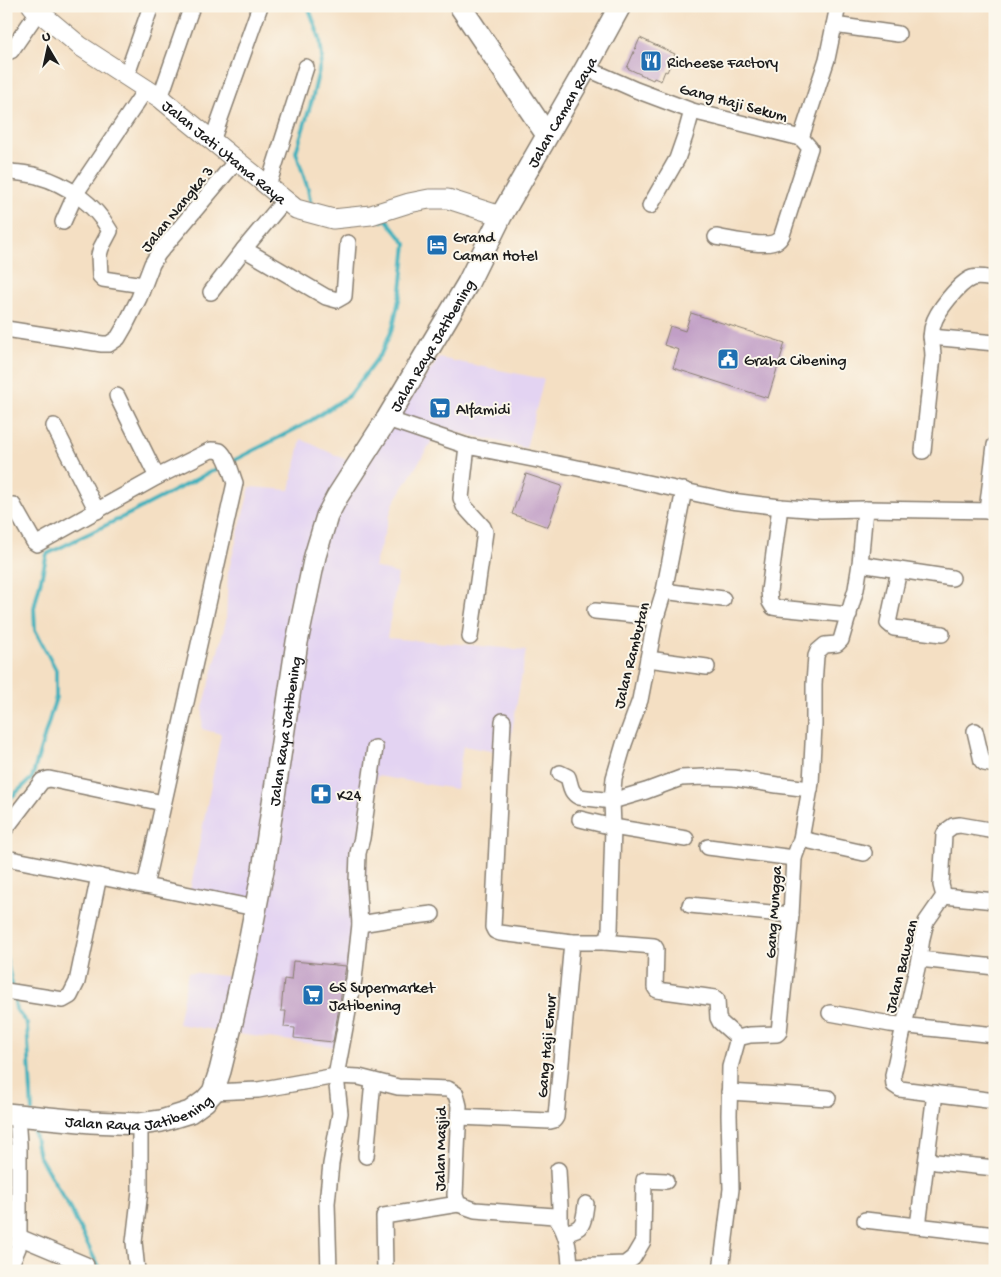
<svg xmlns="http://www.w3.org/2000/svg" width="1001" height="1277" viewBox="0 0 1001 1277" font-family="'Gochi Hand',sans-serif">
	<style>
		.built { fill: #e3d3f2 }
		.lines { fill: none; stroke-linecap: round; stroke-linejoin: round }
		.stream { stroke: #42b1bc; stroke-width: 4 }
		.building { fill: #c19fc6 }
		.minor-casing { stroke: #887e70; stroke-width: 18 }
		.tertiary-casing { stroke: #887e70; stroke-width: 21 }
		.secondary-casing { stroke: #887e70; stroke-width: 24 }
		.minor { stroke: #fff; stroke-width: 15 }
		.tertiary { stroke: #fff; stroke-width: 19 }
		.secondary { stroke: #fff; stroke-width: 21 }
		.labels { text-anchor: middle; stroke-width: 4; stroke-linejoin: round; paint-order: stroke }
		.poi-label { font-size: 16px; fill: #1c1c1c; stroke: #fbf7ec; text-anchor: start }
		.street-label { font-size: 16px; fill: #1c1c1c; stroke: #fbf7ec }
	</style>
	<rect width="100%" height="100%" fill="#fbf7ec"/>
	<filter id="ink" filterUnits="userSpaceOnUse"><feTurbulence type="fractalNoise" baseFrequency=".02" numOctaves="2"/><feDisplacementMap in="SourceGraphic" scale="10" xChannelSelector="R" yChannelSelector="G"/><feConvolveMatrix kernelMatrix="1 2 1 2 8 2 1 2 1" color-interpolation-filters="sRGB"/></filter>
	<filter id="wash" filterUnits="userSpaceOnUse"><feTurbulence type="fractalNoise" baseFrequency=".0096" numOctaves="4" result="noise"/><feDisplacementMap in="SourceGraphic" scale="20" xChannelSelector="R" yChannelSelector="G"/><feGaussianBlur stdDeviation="1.12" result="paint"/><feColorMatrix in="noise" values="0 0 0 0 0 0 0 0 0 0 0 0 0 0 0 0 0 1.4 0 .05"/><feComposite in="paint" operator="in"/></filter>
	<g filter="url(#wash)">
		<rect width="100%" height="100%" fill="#f4dfc3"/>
		<path class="built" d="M439,358L544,379L526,448L440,428L393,504L374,567L398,574L387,638L526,650L508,754L463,746L456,789L377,776L366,856L369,921L337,1047L238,1034L178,1024L188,972L233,977L253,915L189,896L221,734L202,729L203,708L226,621L228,573L250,487L290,490L301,439L361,467Z"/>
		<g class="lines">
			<g class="stream">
				<path d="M308,6L320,39L322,57L312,100L296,152L308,189L311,206"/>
				<path d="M231,462L307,423L350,395L382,352L393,327L401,290L406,244L386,219L382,221"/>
				<path d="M6,802L32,778L56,697V670L35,630L34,608L47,554L131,513L224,465"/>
				<path d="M6,957L13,989"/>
				<path d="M14,996L16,1009L27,1024L32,1111"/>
				<path d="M32,1123L39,1156L71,1210L95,1260L102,1271"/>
			</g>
		</g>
		<g id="blocks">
			<g class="building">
				<path d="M640,38L675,54L667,72L665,71L661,81L654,78L653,80L627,68Z"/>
				<path d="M691,313L785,343L768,398L673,368L679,350L664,345L670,326L685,331Z"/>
				<path d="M526,474L562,486L548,527L512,514Z"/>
				<path d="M293,961L346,966L333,1042L294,1038L295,1028L284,1027L286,1011H281L284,979L291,980Z"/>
			</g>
		</g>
	</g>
	<g filter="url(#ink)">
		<use href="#blocks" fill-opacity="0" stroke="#887e70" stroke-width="1"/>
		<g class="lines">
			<g class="minor-casing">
				<g id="minor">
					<path d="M834,25L898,34"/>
					<path d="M11,51L33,19L46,6"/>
					<path d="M586,68L636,90L692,111L801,138"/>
					<path d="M126,77L151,6"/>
					<path d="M160,98L192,6"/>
					<path d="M801,138L827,59L838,6"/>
					<path d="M212,141L260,6"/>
					<path d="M6,171C16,173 27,173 37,176C67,184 95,204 110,231L101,248L99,255L100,276L103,279L143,285"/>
					<path d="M268,186L306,67"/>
					<path d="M650,206L677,159L685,136L692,111"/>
					<path d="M63,222L76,193L146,89"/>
					<path d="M716,237C728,239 768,248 777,241C779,240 781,237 782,235L810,148L801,138"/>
					<path d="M244,249L326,297L337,300L344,296L348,243"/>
					<path d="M211,292L244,249L284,201"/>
					<path d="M6,329L102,344H109L118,338L125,326L139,298L152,264L158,254L237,160"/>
					<path d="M931,337L995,343"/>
					<path d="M117,396L157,477"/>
					<path d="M387,419L467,446L573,467L731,501L780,507L821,510L865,509L995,511"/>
					<path d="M54,426L97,511"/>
					<path d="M467,446L461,498L464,506L483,527L485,532L470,637"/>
					<path d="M923,451L933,356C933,346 929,336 933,325C936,312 959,283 972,278C979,276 987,278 995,279"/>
					<path d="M13,505L34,542L37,544L157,477L211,450C215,450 216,450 220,451C227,456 232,475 235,483L145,886"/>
					<path d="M780,507L769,591L770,602L773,607L779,608L849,615"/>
					<path d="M987,511L995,445"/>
					<path d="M860,564L952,578"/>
					<path d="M899,570L888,623L894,628L942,634"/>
					<path d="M664,591L723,599"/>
					<path d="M595,611L656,617"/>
					<path d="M648,659L707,667"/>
					<path d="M503,721L493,927L495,931L500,933L572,942"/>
					<path d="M975,731L982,761L984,763L995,765"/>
					<path d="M560,773L568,777C571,786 570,792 579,797L612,801L646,791L681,778L704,777L734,778L777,785L810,789"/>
					<path d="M580,819L613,827L686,839"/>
					<path d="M6,828L42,781L49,779L163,803"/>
					<path d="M995,831L960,825L953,826L946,831L944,835L941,885L944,896L926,922L922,938L919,959L893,1075L894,1085L900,1089L995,1101"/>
					<path d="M801,839L864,853"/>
					<path d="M708,847L794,858"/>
					<path d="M6,858L255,908"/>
					<path d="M944,896L995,901"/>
					<path d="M690,905L791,915"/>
					<path d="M360,924L391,919L432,914"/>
					<path d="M604,942L608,937L610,930L613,827L612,801L614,778L624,744L640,700L656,617L664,591L684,490"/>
					<path d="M919,959L995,967"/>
					<path d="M6,991L63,1000L70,996L77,982L99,876"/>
					<path d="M830,1013L890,1024L995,1035"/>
					<path d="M738,1038L750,1035L777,1034L779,1032L791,915L794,858L801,839L811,783L814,725V684L816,656L818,651L825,645L837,644L841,640L856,589L860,564L865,509"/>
					<path d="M213,1092L258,1090L336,1076L359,1077L398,1087L448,1089L456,1094L459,1106L455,1195L458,1204L475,1210L554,1216C567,1230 570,1252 570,1271"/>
					<path d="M729,1092L828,1098"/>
					<path d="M459,1117L550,1121L554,1120L556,1117L572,942H604L654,946L656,949L655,987L657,990L715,998L717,1000L718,1018L720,1022L738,1038"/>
					<path d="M366,1156L373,1081"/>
					<path d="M927,1160L936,1162L995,1168"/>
					<path d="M558,1170L560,1207V1222"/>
					<path d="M865,1220L995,1235"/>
					<path d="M918,1226L935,1093"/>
					<path d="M565,1232C584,1230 584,1221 586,1204"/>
					<path d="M19,1237L86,1265"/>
					<path d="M570,1266L625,1264L633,1258L643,1241L644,1180L666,1181"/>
					<path d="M8,1271L18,1248L19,1237V1144L17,1115"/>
					<path d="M137,1271L134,1242L140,1191V1124"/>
					<path d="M329,1271L327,1203L331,1164L340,1113L336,1076L354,979L360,924L357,882L358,853L362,838L375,748"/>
					<path d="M385,1271L384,1216L458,1204"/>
					<path d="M721,1271L731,1189L729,1115L730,1067L738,1038"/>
				</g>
			</g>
			<g class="tertiary-casing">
				<g id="tertiary">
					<path id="s1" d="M32,6L80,46L160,98L296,209L333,219L371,215L409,203L429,199H448L501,216"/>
				</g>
			</g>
			<g class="secondary-casing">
				<g id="secondary">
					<path d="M460,6L547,135"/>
					<path id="s2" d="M6,1114L91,1122L140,1124L161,1121L190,1112L205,1101L213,1092L220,1071L231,1027L247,953L263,870L297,642L315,556L327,516L337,497L387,419L468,283L501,216L586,68L620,6"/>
				</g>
			</g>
			<use href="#minor" class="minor"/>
			<use href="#tertiary" class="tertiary"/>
			<use href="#secondary" class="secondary"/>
		</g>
	</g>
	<defs>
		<g id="restaurant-square" transform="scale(1.125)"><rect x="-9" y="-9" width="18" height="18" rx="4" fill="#1f6fb2" stroke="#fbf7ec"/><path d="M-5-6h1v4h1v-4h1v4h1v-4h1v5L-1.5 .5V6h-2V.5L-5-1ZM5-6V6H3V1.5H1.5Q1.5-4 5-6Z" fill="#fff"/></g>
		<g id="hotel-square" transform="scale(1.125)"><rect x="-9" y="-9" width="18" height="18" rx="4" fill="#1f6fb2" stroke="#fbf7ec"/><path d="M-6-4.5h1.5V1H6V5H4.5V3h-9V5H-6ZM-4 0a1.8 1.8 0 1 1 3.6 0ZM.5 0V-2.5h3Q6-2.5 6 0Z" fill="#fff"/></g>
		<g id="civic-square" transform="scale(1.125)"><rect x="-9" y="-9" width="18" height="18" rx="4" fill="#1f6fb2" stroke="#fbf7ec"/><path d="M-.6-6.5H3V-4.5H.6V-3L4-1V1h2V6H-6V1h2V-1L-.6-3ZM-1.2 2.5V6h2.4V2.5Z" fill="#fff"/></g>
		<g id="supermarket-square" transform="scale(1.125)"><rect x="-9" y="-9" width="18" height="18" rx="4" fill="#1f6fb2" stroke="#fbf7ec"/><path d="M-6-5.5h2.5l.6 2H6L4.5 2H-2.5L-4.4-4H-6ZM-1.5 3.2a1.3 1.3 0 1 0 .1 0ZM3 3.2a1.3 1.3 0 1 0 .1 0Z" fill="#fff"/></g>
		<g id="pharmacy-square" transform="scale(1.125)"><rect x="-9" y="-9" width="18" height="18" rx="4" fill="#1f6fb2" stroke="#fbf7ec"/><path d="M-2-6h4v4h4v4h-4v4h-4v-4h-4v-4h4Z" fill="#fff"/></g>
	</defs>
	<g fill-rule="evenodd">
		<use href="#restaurant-square" x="651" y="61"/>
		<use href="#hotel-square" x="437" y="245"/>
		<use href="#civic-square" x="728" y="359"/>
		<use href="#supermarket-square" x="440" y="408"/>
		<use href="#pharmacy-square" x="321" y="794"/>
		<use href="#supermarket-square" x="313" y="995"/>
	</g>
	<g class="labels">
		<g class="poi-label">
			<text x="667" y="67">Richeese Factory</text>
			<text x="453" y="242">Grand<tspan x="453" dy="18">Caman Hotel</tspan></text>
			<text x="744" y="365">Graha Cibening</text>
			<text x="456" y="414">Alfamidi</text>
			<text x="337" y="800">K24</text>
			<text x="329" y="992">GS Supermarket<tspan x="329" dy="18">Jatibening</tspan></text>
		</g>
		<g class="street-label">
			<text transform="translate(734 101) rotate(15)" y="6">Gang Haji Sekum</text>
			<text dy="6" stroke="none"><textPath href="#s2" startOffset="1272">Jalan Caman Raya</textPath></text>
			<text dy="6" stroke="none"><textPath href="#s1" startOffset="242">Jalan Jati Utama Raya</textPath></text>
			<text transform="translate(176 208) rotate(-51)" y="6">Jalan Nangka 3</text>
			<text dy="6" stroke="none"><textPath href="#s2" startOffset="1005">Jalan Raya Jatibening</textPath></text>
			<text transform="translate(630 655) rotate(-76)" y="6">Jalan Rambutan</text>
			<text dy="6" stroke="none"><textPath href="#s2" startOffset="585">Jalan Raya Jatibening</textPath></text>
			<text transform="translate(772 912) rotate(-86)" y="6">Gang Mungga</text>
			<text transform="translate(900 966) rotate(-76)" y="6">Jalan Bawean</text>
			<text transform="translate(545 1046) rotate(-85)" y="6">Gang Haji Emur</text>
			<text dy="6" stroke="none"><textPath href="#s2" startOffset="135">Jalan Raya Jatibening</textPath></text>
			<text transform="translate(439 1149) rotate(-89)" y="6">Jalan Masjid</text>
		</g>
	</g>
	<rect width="1001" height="1277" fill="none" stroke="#fbf7ec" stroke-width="25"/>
	<g transform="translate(48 48) rotate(351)" stroke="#fbf7ec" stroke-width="4" paint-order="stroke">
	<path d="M0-4L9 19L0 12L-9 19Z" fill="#1c1c1c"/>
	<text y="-8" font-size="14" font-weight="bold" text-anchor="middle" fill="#1c1c1c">U</text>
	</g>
</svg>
